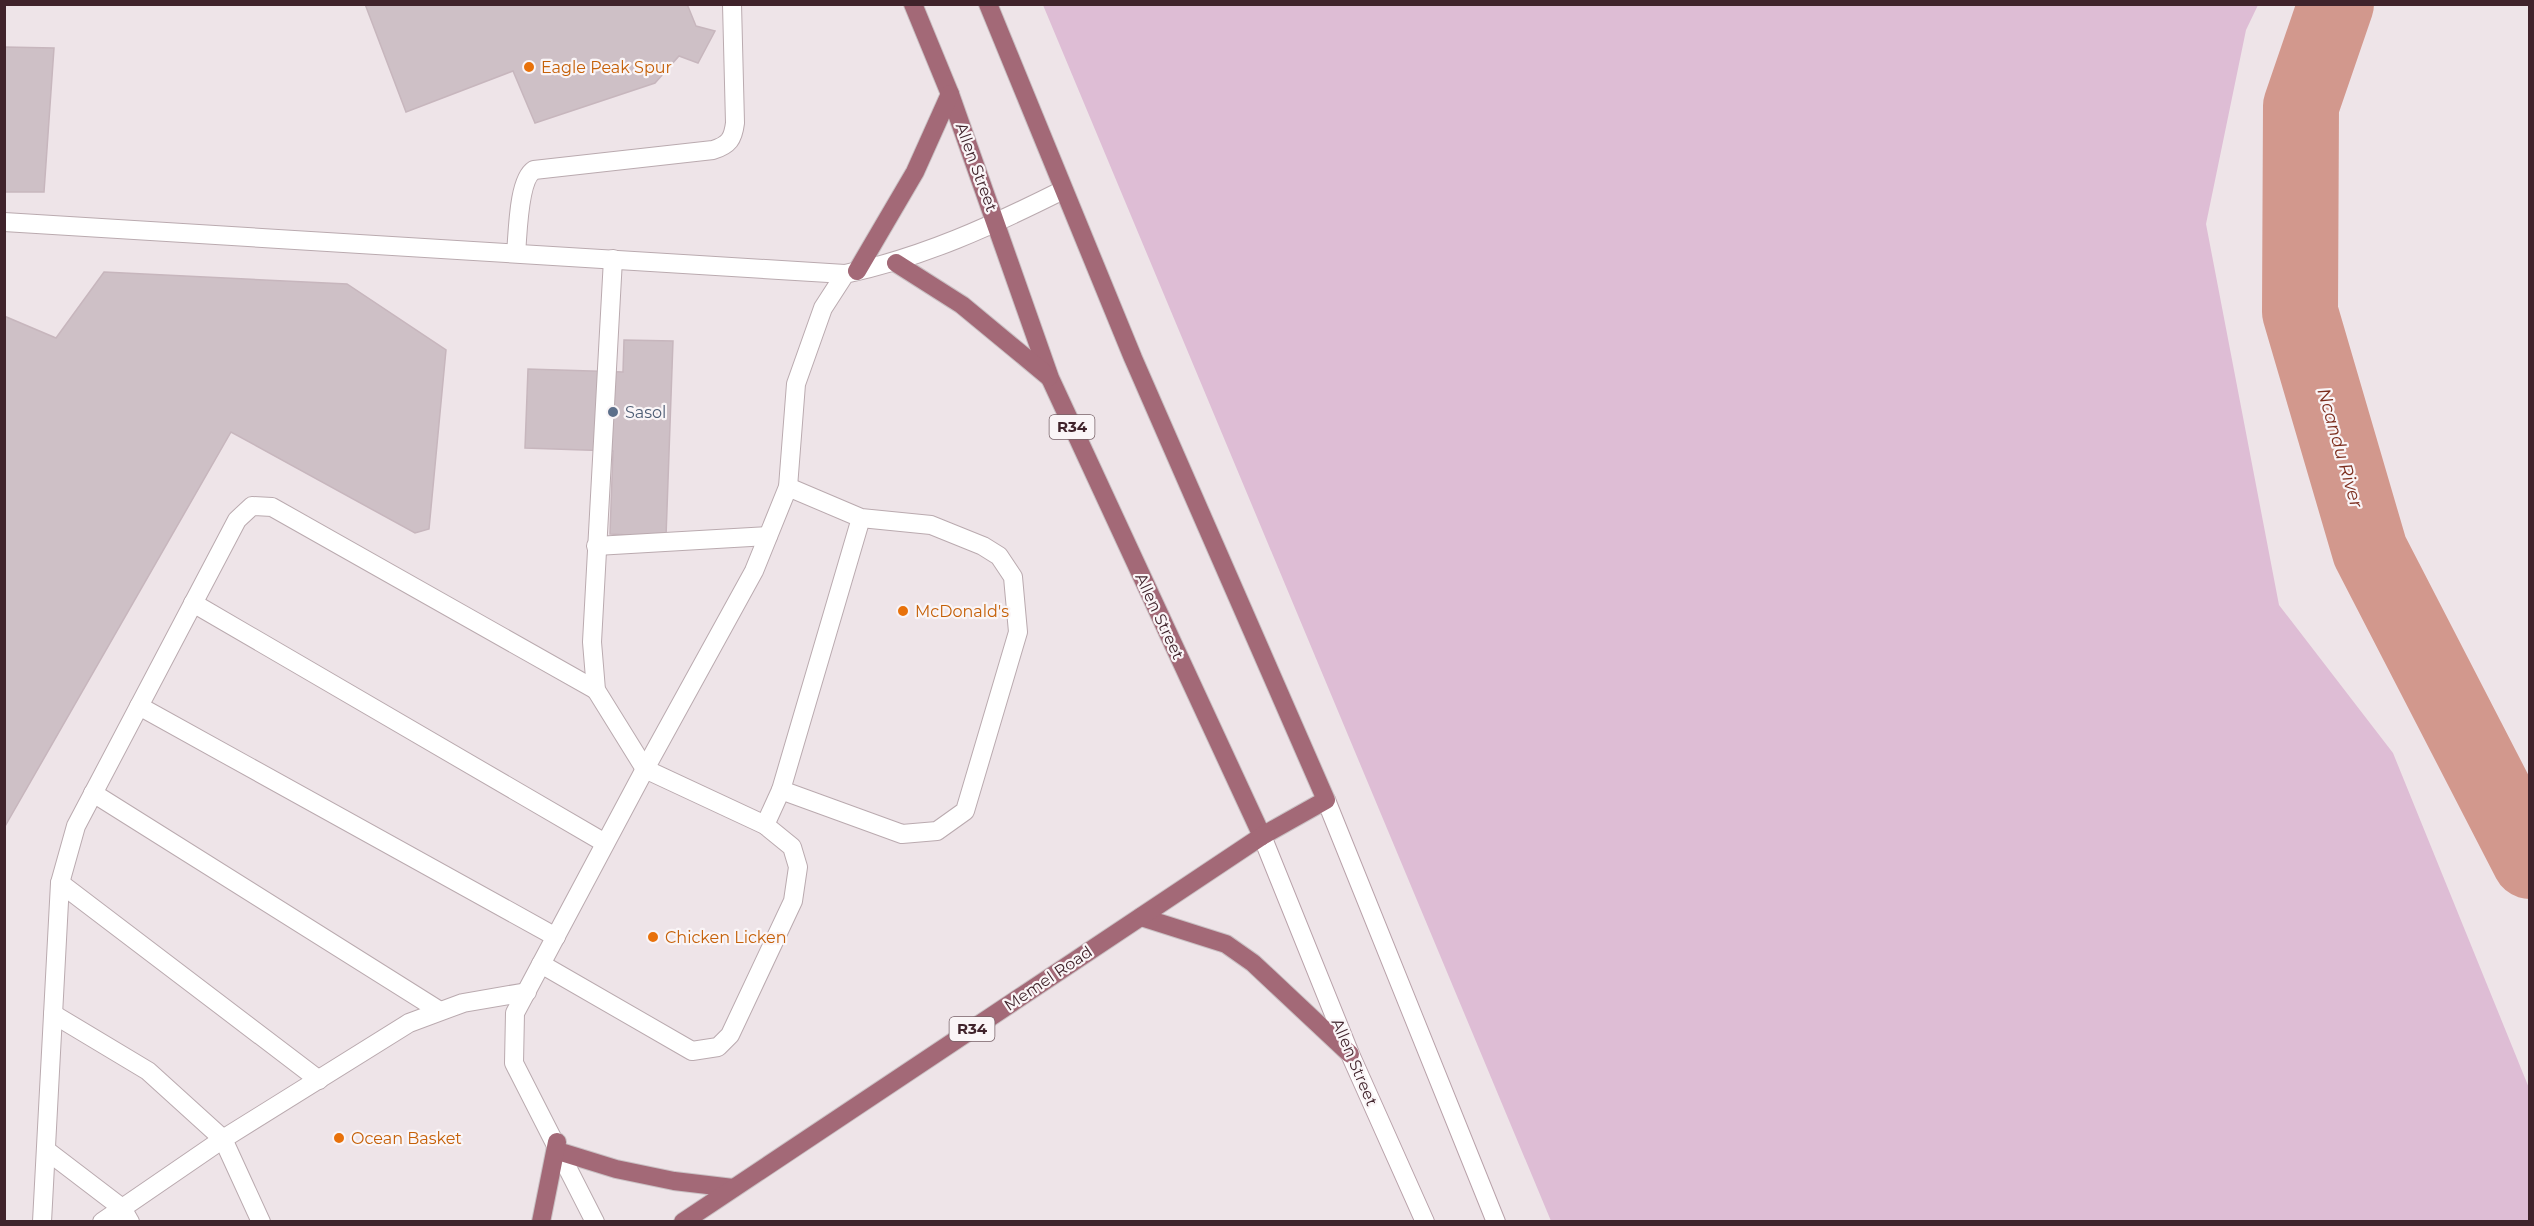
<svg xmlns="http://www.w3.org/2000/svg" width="2534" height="1226" viewBox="0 0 2534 1226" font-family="Montserrat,sans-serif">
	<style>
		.green { fill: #debdd5 }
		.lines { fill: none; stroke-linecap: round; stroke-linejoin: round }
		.river { stroke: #d2988d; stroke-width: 76 }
		.building { fill: #cec0c6; stroke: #c7b6bd; stroke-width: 1.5 }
		.lane-casing { stroke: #baaaaf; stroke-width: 20 }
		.secondary-casing { stroke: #b9a2aa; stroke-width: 20 }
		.primary-casing { stroke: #cac1c4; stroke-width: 20 }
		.lane { stroke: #fff; stroke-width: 18 }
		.secondary { stroke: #fff; stroke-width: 18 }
		.primary { stroke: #a36977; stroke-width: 18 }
		.food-dot { fill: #e8710a; stroke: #faf5f7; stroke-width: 2 }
		.service-dot { fill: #5c6f8a; stroke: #faf5f7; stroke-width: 2 }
		.labels { text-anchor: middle; stroke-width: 4.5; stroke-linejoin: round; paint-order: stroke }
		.shield { fill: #faf5f7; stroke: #786268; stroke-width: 1.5 }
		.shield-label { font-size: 15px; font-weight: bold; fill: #40232b }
		.food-label { font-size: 16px; fill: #c56008; stroke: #faf5f7; text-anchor: start }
		.street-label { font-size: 16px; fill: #40232b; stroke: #faf5f7 }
		.service-label { font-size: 16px; fill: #4e5e75; stroke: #faf5f7; text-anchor: start }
		.water-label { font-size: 18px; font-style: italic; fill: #7c2d1d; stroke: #faf5f7 }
	</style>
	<rect width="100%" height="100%" fill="#eee4e8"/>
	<path class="green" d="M1043,5H2258L2246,30L2206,224L2279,605L2393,753L2529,1088V1221H1551Z"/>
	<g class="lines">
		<path class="river" d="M2336,4L2301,106L2300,312L2370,551L2530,861"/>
	</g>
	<g class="building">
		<path d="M365,4H687L696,26L715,31L698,63L679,56L655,83L535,123L513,71L406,112Z"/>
		<path d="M4,47L54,48L44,192H4Z"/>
		<path d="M104,272L347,284L446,350L429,529L415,533L231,432L4,828V316L56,338Z"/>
		<path d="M624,340L673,341L666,537L610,534L613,451L525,448L528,369L623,372Z"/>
	</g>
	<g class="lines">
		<g class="lane-casing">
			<g id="lane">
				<path d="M4,222L845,274"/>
				<path d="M516,253C518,234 518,180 534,170L713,150C729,145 733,139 735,123L732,4"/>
				<path d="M788,487L861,518L931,525L983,546L999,556L1013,577L1018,632L965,811L937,831L902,834L781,790L861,518"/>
				<path d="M596,546L768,536"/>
				<path d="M193,603L605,843"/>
				<path d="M139,706L556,937"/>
				<path d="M93,793L440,1011"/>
				<path d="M765,825L781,790"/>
				<path d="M60,883L319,1080"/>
				<path d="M541,964L692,1051L718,1047L730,1035L793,901L798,867L792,847L765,825L645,769L596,690L592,642L613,259"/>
				<path d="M53,1014L148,1071L223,1139L261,1222"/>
				<path d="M46,1150L122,1208L130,1222"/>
				<path d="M42,1222L60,883L76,826L237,520L252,506L272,507L596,690"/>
				<path d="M102,1222L223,1139L409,1023L463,1003L527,992"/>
				<path d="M595,1222L514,1063L515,1013L645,769L754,571L788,487L796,384L823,308L845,274C924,257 991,226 1063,190"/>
			</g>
		</g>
		<g class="secondary-casing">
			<g id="secondary">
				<path d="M1326,800L1496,1222"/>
				<path d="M1262,836L1350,1054L1425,1222"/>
			</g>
		</g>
		<g class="primary-casing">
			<g id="primary">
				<path d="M913,4L950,94L1050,378L1262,836"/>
				<path d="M896,263L962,305L1049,377"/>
				<path d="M857,271L915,172L950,94"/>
				<path d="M1141,917L1226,944L1253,963L1350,1054"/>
				<path d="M561,1152L616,1169L674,1181L733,1188"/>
				<path d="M541,1222L557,1142"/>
				<path d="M683,1222L1262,836L1326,800L1133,358L988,4"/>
			</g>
		</g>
		<use href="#lane" class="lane"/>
		<use href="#secondary" class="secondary"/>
		<use href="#primary" class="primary"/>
	</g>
	<g class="food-dot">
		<circle cx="529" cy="67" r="6"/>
		<circle cx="903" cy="611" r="6"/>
		<circle cx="653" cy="937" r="6"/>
		<circle cx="339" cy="1138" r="6"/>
	</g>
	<circle class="service-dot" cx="613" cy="412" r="6"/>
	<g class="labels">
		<g class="shield">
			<rect x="1049.5" y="415" width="45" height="24" rx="4.5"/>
			<rect x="949.5" y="1017" width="45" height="24" rx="4.5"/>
		</g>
		<g class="shield-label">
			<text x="1072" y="432">R34</text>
			<text x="972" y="1034">R34</text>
		</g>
		<g class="food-label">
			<text x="541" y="73">Eagle Peak Spur</text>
			<text x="915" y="617">McDonald's</text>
			<text x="665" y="943">Chicken Licken</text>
			<text x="351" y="1144">Ocean Basket</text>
		</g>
		<g class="street-label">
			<text transform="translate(977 167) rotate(70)" y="6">Allen Street</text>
			<text transform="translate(1160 616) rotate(65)" y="6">Allen Street</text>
			<text transform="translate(1048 978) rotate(-34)" y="6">Memel Road</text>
			<text transform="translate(1355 1062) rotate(67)" y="6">Allen Street</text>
		</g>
		<g class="service-label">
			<text x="625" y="418">Sasol</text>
		</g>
		<g class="water-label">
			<text transform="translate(2340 448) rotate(74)" y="6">Ncandu River</text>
		</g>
	</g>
	<rect width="2534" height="1226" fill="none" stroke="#40232b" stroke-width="12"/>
</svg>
